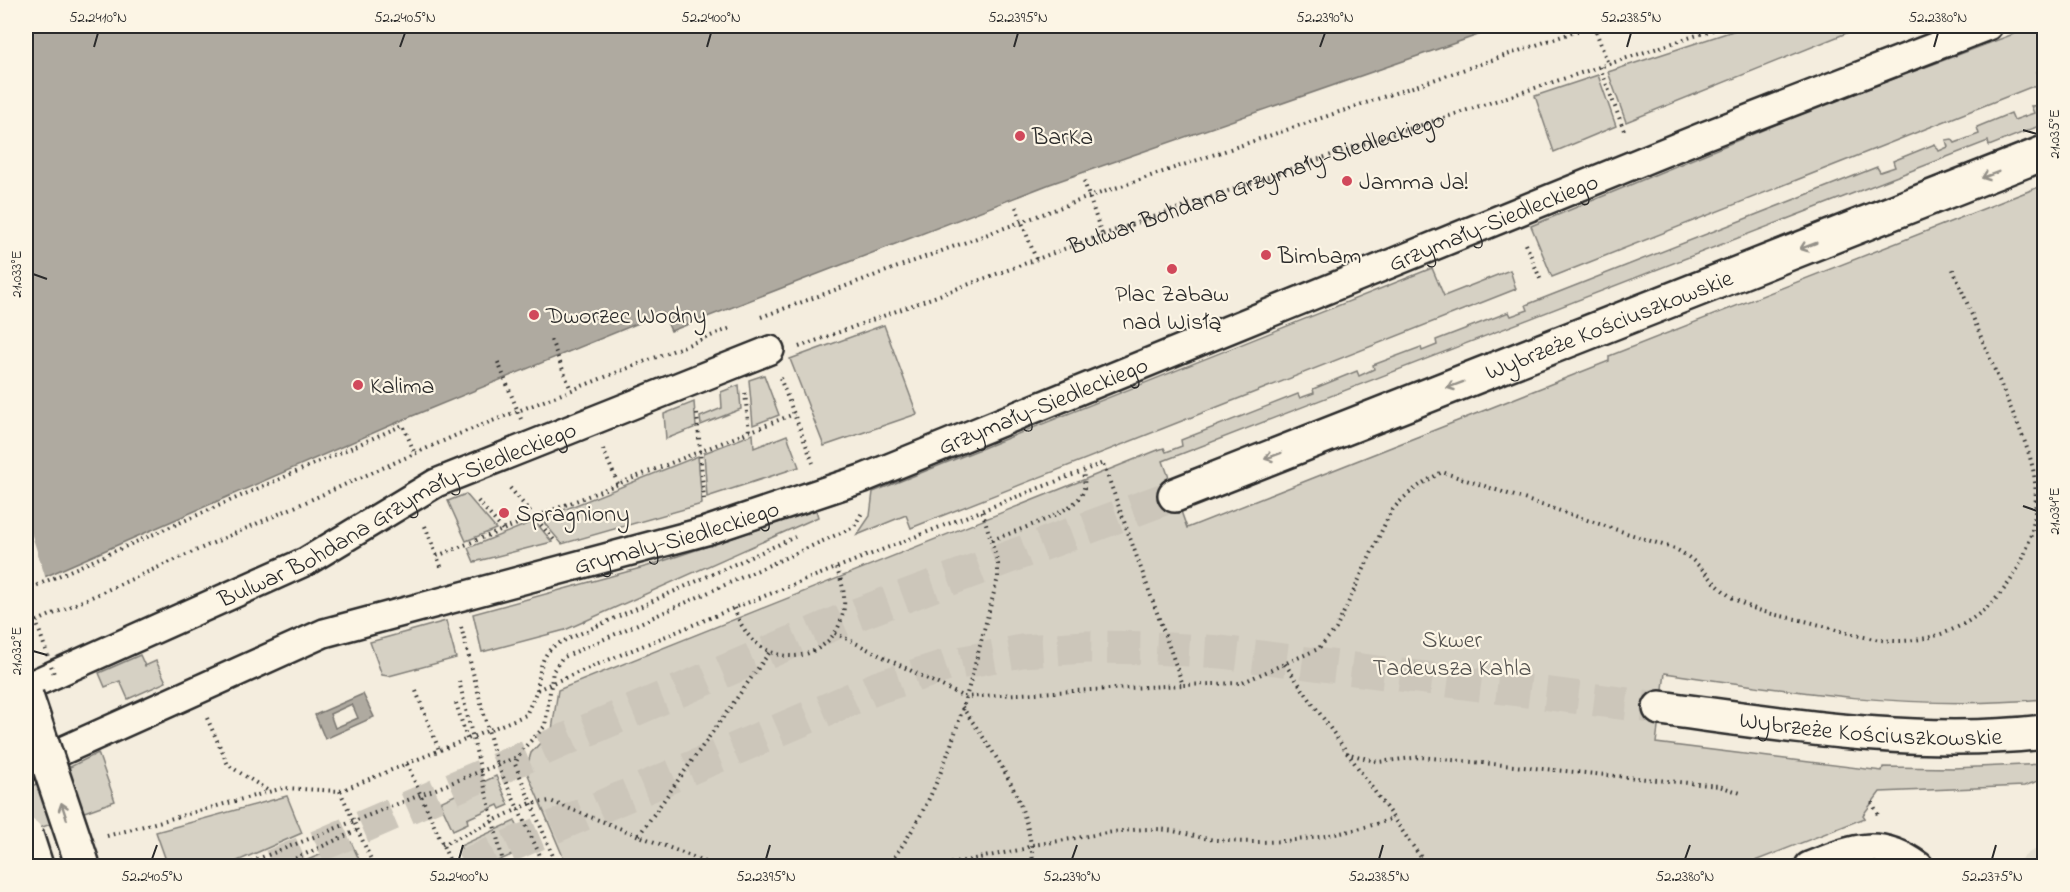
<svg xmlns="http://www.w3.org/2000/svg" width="2070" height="892" viewBox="0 0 2070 892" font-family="'Indie Flower',sans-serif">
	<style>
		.built { fill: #e5dfd0 }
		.green { fill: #d6d1c4; stroke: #807e78; stroke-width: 1.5 }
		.water { fill: #afaaa0; stroke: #7a7771; stroke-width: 1.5; fill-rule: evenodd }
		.pier { fill: #f4edde }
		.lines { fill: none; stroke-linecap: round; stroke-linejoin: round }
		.primary-tunnel { stroke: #ccc6ba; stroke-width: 33; stroke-dasharray: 33 16; stroke-linecap: butt }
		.street-casing { stroke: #2b2b2b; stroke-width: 32 }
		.primary-casing { stroke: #2b2b2b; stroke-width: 38 }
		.path { stroke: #2b2b2b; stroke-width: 4; stroke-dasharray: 1.5 4.5; stroke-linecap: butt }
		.street { stroke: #fcf5e5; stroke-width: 27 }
		.primary { stroke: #fcf5e5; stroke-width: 33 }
		.secondary-bridge-casing { stroke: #2b2b2b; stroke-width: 38; stroke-linecap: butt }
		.path-bridge { stroke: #2b2b2b; stroke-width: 4; stroke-dasharray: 1.5 4.5; stroke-linecap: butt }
		.secondary-bridge { stroke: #fcf5e5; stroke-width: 33 }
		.oneway { stroke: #949088 }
		.ticks { fill: none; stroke: #2b2b2b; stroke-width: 2 }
		.poi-dot { fill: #d1495b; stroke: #fcf5e5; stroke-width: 2 }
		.labels { text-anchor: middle; stroke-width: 4.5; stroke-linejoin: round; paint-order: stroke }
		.poi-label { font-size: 24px; fill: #2b2b2b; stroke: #fcf5e5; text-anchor: start }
		.street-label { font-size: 24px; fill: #2b2b2b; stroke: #fcf5e5 }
		.park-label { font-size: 24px; fill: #565451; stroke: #fcf5e5 }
		.neatline { fill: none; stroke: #2b2b2b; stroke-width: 2 }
		.ticks-label { font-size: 15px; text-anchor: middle; fill: #2b2b2b }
	</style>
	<rect width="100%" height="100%" fill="#f4edde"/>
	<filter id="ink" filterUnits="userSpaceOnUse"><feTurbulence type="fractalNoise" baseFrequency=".0167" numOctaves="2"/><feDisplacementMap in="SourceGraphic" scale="12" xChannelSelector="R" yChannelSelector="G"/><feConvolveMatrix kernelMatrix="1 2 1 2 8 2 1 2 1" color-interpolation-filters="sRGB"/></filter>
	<g filter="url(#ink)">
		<path class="built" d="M2044,846V866H2012L2030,852Z"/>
		<g class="green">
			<path d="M1748,26H1864L1626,122L1608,72Z"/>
			<path d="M2035,26H2044V61L2037,72L2044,79V87H2031L1552,277L1531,226L1816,108Z"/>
			<path d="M1598,75L1616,126L1554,152L1535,96Z"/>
			<path d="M2044,105V124L1989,146L1988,141L1163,461L1187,528L1609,361V356L2044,185V699C1917,711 1791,692 1665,673L1656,743L1882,771L1883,767L1954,768L2044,764V779L2024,786L1880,792L1863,815L1865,818L1742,866H567L526,770L531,753L552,730L558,690L1158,450L1164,448L1166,452L1182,446L1181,440L1298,394L1300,398L1314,393L1313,389L1357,371L1359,376L1374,369L1373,365L1421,347L1422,351L1437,345L1436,340L1509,312L1511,316L1528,310L1526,305L1877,167L1880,172L1895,167L1893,161L1935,144L1939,151L1948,147L1946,140L1952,139L1955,143L1979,134L1977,127L2011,113L2014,120L2034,113L2031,106Z"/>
			<path d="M1432,268L1444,296L1510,270L1516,289L911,528L906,515L857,535L870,516L873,492Z"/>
			<path d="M884,325L917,414L824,446L790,359Z"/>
			<path d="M764,375L779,415L753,425L749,380Z"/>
			<path d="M739,385L741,409L701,425L700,417L722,408L721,392Z"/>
			<path d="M694,402L696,427L666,439L664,414Z"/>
			<path d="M753,434L754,448L787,435L799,467L707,497L704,453Z"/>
			<path d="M698,456L702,504L562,544L541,519Z"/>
			<path d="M466,494L496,529L466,541L448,501Z"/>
			<path d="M816,510L818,517L565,630L482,652L473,614L648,566Z"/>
			<path d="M535,521L552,542L474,562L468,548Z"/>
			<path d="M446,621L456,658L389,676L382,675L370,642Z"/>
			<path d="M140,655L145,666L156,661L166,682L128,699L120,681L105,687L99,673Z"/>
			<path d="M98,753L115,801L26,833V789Z"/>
			<path d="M496,776L509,805L500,809L498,805L467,819L468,823L453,830L440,802Z"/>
			<path d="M287,796L302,833L226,866H168L156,832Z"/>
			<path d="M515,821L527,848L487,866H469L460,846Z"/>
			<path d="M351,842L362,866H293Z"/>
		</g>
		<g class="water">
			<path d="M26,26H1504L1050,184L671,331L663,313L405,419L26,585Z"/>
			<path d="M363,694L374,717L325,739L315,715ZM352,704L358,718L335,728L330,714Z"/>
		</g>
		<path class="pier" d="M26,517L46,579L26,588Z"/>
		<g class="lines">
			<g class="primary-tunnel">
				<path d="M272,866L855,615L1175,495"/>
				<path d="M463,866L879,687L948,665L1022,651L1086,647L1153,648L1221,652L1660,708"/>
			</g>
			<g class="street-casing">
				<g id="street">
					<path id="s2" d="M26,687L307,561L436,483L770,350"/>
					<path id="s3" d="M26,767L324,633L706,531L864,478L1704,136L1988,26"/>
					<path d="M1809,866C1852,849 1878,836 1919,866"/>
				</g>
			</g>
			<g class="primary-casing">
				<g id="primary">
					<path id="s4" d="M1175,495L2044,153"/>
					<path id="s5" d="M1660,708C1787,725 1916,747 2044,732"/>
				</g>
			</g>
			<g class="path">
				<path d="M1594,26L1608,64"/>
				<path d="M1600,67L1625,133"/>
				<path d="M1084,181L1102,235"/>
				<path d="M1016,207L1036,259"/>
				<path d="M1526,244L1541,281"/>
				<path d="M761,317L1089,197L1592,26"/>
				<path d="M551,340L571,390"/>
				<path id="s1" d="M799,347L1102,235L1351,148L1725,26"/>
				<path d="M780,378L813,463"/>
				<path d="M745,393L749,432"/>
				<path d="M697,414L704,499"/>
				<path d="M603,449L618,484"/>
				<path d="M510,488L554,540"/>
				<path d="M478,501L503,530"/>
				<path d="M425,526L442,569"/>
				<path d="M992,540C1012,532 1073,513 1082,494C1086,486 1084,479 1083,471"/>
				<path d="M437,556L794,414"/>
				<path d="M26,590L403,425L415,454"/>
				<path d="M734,608C764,697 875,650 836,568"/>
				<path d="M26,626L459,434L731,328"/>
				<path d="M461,627L497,764L545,866"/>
				<path d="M835,633L964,697L1183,685"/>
				<path d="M1285,664L1427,866"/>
				<path d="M459,681L504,866"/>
				<path d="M537,690C540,671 540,655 557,644L795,537"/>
				<path d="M416,691L439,750"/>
				<path d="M456,703L467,739"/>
				<path d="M962,707C997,756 1031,804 1033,866"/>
				<path d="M207,718L228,765L267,790"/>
				<path d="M1346,753L1378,762L1421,757L1719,786L1741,793"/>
				<path d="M407,764L452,866"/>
				<path d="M340,791L374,866"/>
				<path d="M1872,802L1879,817"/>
				<path d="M639,835L769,653"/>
				<path d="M107,836L283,788L340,791L526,715L537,690L550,684L734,608L1103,463L1183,685L1241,683L1318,649L1336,629L1390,513C1405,494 1420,484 1442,472L1675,549C1708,565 1712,591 1748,606C1766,614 1787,617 1805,621C1834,628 1864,640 1894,641C1985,643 2047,560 2034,474C2029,447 2016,421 2006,397C1988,354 1970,310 1952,267"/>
				<path d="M442,845L529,804L550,801L716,866"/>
				<path d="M240,866L517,757"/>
				<path d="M279,866L358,830"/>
				<path d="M557,866L515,764L522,750L545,726L553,671L562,658L854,527L863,511"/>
				<path d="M887,866C952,786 970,676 998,578V564L982,510"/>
				<path d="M939,866L1024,849L1032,845C1072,840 1114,829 1154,829C1176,829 1195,838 1217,840C1277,846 1334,838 1392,819"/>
			</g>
			<use href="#street" class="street"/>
			<use href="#primary" class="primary"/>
			<g class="secondary-bridge-casing">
				<g id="secondary-bridge">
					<path d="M26,696L83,866"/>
					<path d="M26,835L36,866"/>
				</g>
			</g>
			<g class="path-bridge">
				<path d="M498,362L521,419"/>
				<path d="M26,592L54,674"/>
			</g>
			<use href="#secondary-bridge" class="secondary-bridge"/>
		</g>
		<defs><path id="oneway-shaft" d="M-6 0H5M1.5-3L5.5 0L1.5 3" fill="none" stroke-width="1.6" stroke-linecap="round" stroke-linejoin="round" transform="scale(1.5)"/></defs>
		<g class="oneway">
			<use href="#oneway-shaft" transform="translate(1990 175) rotate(159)"/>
			<use href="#oneway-shaft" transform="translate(1808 246) rotate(159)"/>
			<use href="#oneway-shaft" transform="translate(1455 385) rotate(159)"/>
			<use href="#oneway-shaft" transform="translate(1273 456) rotate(159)"/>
			<use href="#oneway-shaft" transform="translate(64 811) rotate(-108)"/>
		</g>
	</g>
	<path class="ticks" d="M94,47L98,33M400,47L405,33M707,47L711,33M1014,47L1018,33M1320,47L1325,33M1627,47L1631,33M1934,47L1938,33M2023,130L2037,134M33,274L47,279M2023,506L2037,511M33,651L47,655M152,859L157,845M459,859L463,845M766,859L770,845M1072,859L1077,845M1379,859L1383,845M1685,859L1690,845M1992,859L1996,845"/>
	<g class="poi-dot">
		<circle cx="1020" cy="136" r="6"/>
		<circle cx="1347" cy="181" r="6"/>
		<circle cx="1266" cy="255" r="6"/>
		<circle cx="1172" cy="269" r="6"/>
		<circle cx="534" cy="315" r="6"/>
		<circle cx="358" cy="385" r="6"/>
		<circle cx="504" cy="513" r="6"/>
	</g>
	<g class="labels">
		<g class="poi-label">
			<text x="1032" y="144">BarKa</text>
			<text x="1359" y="189">Jamma Ja!</text>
			<text x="1278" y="263">Bimbam</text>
			<text x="1172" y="301" text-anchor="middle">Plac Zabaw<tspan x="1172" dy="28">nad Wisłą</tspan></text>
			<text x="546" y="323">Dworzec Wodny</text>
			<text x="370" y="393">Kalima</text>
			<text x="516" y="521">Spragniony</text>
		</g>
		<g class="street-label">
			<text dy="8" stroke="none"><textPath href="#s1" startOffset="486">Bulwar Bohdana Grzymały-Siedleckiego</textPath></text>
			<text dy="8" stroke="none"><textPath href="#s3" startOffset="1568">Grzymały-Siedleckiego</textPath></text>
			<text dy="8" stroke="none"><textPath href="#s4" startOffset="466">Wybrzeże Kościuszkowskie</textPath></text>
			<text dy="8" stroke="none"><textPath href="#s3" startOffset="1082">Grzymały-Siedleckiego</textPath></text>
			<text dy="8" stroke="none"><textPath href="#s2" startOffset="410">Bulwar Bohdana Grzymały-Siedleckiego</textPath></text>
			<text dy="8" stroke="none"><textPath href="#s3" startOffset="692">Grymaly-Siedleckiego</textPath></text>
			<text dy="8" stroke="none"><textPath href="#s5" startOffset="212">Wybrzeże Kościuszkowskie</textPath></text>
		</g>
		<g class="park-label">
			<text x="1452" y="647">Skwer<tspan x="1452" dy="28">Tadeusza Kahla</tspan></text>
		</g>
	</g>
	<rect width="2070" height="892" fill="none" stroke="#fcf5e5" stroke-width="66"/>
	<rect x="33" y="33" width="2004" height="826" class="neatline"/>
	<g class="ticks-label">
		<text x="98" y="22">52.2410°N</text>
		<text x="405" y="22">52.2405°N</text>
		<text x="711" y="22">52.2400°N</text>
		<text x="1018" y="22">52.2395°N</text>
		<text x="1325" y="22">52.2390°N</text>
		<text x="1631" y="22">52.2385°N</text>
		<text x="1938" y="22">52.2380°N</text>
		<text transform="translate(2054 134) rotate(-90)" y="5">21.035°E</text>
		<text transform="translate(16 274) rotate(-90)" y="5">21.033°E</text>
		<text transform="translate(2054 511) rotate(-90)" y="5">21.034°E</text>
		<text transform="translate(16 651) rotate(-90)" y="5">21.032°E</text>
		<text x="152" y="881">52.2405°N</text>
		<text x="459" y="881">52.2400°N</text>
		<text x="766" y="881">52.2395°N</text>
		<text x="1072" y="881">52.2390°N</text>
		<text x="1379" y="881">52.2385°N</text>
		<text x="1685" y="881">52.2380°N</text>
		<text x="1992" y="881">52.2375°N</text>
	</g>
</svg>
